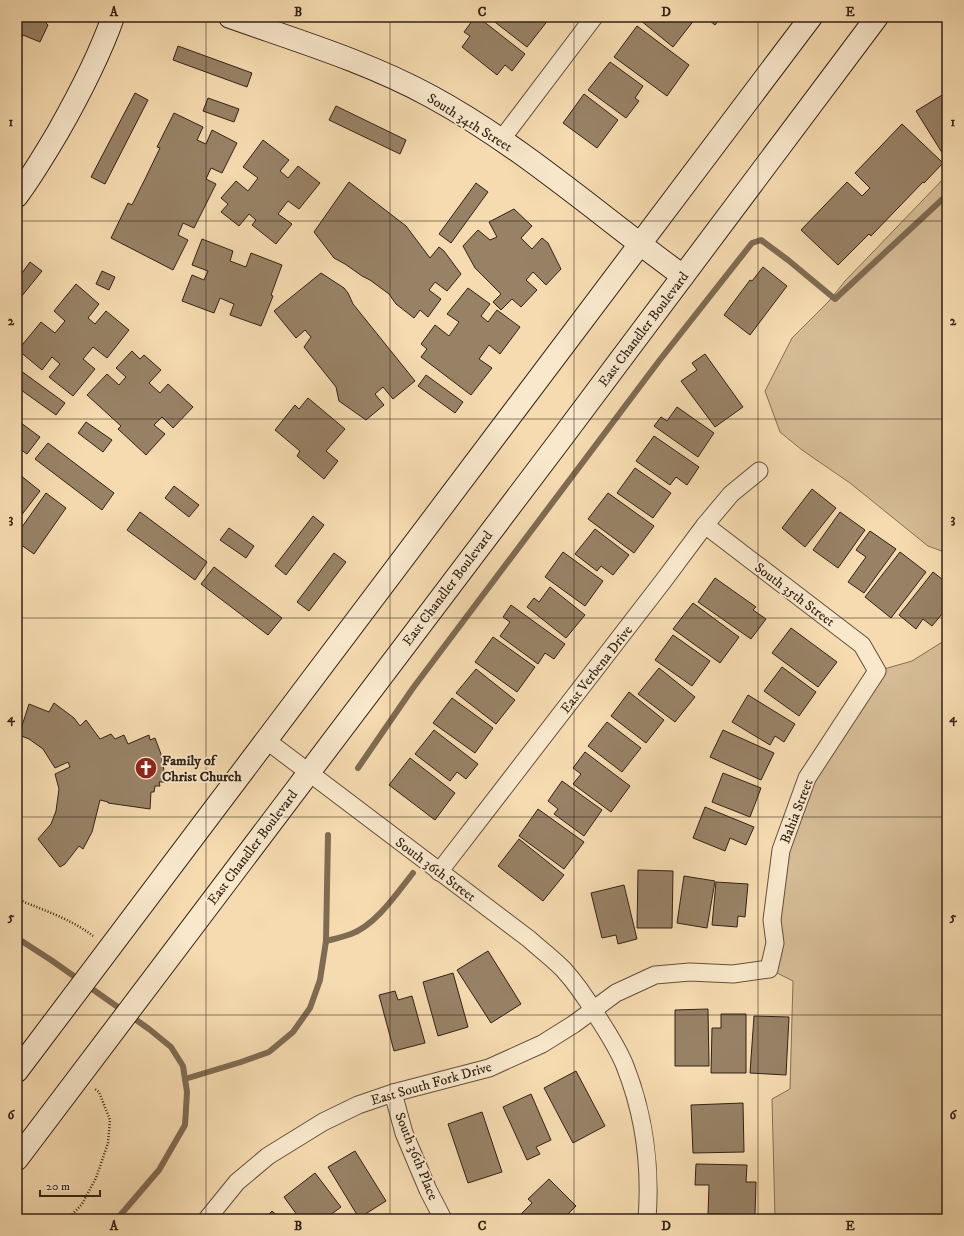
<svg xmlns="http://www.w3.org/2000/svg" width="964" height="1236" viewBox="0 0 964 1236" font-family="'IM FELL DW Pica',serif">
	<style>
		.green { fill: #d5bc96; stroke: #846f56 }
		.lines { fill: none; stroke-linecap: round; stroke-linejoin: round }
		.stream { stroke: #7f6b52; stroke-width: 6 }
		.building { fill: #988266; stroke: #322215 }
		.street-casing { stroke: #63503c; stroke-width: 19 }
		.secondary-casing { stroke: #322215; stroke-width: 24 }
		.path { stroke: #322215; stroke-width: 2.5; stroke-dasharray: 1 2; stroke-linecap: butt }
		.street { stroke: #f9e8cc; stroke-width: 17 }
		.secondary { stroke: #f9e8cc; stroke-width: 22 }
		.grid { fill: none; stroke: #322215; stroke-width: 1; stroke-opacity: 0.55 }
		.labels { text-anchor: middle; stroke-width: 3.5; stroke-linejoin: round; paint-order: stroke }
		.street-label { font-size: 14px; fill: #322215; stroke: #f9e8cc }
		.poi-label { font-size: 14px; font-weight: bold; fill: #322215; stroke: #f9e8cc; text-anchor: start }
		.neatline { fill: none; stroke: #322215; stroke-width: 1.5 }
		.grid-label { font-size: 13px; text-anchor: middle; font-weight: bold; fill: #322215 }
	</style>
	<rect width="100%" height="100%" fill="#f6dbb0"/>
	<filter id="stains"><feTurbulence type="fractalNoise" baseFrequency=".005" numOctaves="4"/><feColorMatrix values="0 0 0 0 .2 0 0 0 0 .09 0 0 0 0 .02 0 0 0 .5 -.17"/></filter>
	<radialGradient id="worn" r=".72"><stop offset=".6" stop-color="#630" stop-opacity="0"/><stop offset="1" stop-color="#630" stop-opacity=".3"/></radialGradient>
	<g class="green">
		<path d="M947,175V553L928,546L850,483L802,450L780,432L765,391L792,338L829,301L845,281Z"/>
		<path d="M947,639V1219H775L772,1099L790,1089L793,981L769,969L772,920L807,778L877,671L912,661Z"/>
	</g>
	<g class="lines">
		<g class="stream">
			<path d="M358,768L413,688L659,361L752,243L761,240L788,260L835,299L947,195"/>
			<path d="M17,938L51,960L149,1029L171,1047L183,1066L187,1092L185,1125L159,1170L117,1219"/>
			<path d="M326,941C334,939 343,937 351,934C376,925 397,893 413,873"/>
			<path d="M185,1079L241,1062L269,1052L293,1032L310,1008L320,980L326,941L328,835"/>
		</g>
	</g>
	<g class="building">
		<path d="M17,17H40L48,25L40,42L23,35L17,49Z"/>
		<path d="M475,17H478L525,54L512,71L505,65L497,75L462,47L470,36L464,32Z"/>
		<path d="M493,17H547L549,19L527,47L491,19Z"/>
		<path d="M643,17H692L695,19L673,47L640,20Z"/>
		<path d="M705,17H721L715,25Z"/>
		<path d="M637,26L689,65L667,96L614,57Z"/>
		<path d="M178,46L252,73L247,87L173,60Z"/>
		<path d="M610,62L643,86L635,98L639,101L626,118L588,90Z"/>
		<path d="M947,92V159H946L916,111Z"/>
		<path d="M135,93L148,100L105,184L91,177Z"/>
		<path d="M584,94L618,120L597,148L563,123Z"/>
		<path d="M208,98L239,109L234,122L203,111Z"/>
		<path d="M336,106L406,140L400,154L329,120Z"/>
		<path d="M174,113L203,127L197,140L206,144L212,130L237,143L222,173L211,168L206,179L216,184L194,228L183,223L178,235L188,240L173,270L111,238L128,203L132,205L146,177L160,148L157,147Z"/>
		<path d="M902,124L943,163L924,183L923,182L871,236L869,234L838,265L801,230L847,182L862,196L870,188L855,173Z"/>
		<path d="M263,140L289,160L280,171L288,178L298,166L320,183L299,209L288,201L278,214L292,224L276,244L252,225L256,220L249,214L239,226L221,212L228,204L221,198L236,181L248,191L258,178L243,167Z"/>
		<path d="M349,182L406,226L430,258L439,247L444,251L461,274L447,291L435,282L429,290L441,299L428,317L420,310L414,318L396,304L389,294L370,280L362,276L345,264L334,258L314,232Z"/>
		<path d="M476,183L488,192L451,243L439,234Z"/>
		<path d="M514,209L532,226L521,238L532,249L542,238L548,243L561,269L546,285L533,272L526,280L537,290L521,307L512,299L501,310L493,302L501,294L475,268L463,246L478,230L490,240L497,237L489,222Z"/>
		<path d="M202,239L233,251L230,261L246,267L251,253L282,265L271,295L273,296L261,326L230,315L234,304L220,298L214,313L182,301L192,275L204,280L208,271L192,265Z"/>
		<path d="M30,262L42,271L17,302V280Z"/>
		<path d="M763,267L787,286L750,335L724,315L750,280L752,281Z"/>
		<path d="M102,271L115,277L109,290L96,284Z"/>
		<path d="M321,273L344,288L348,293L353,304L415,381L393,399L383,387L375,394L384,405L366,420L339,401L336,387L304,347L311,337L305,330L296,338L274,311Z"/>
		<path d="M76,284L99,304L88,318L95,324L106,311L129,330L107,358L93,347L83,359L95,369L73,396L49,377L60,364L52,357L42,370L18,350L41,322L55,333L65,321L54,311Z"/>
		<path d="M468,288L490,304L481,316L488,322L497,310L520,327L500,354L489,345L479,359L492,368L471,395L421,357L427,349L421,344L435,325L449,336L459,322L447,314Z"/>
		<path d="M132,351L140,359L144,355L161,370L149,383L160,393L168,384L193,407L173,428L162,417L154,425L165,434L146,455L118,429L121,426L87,395L107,374L119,385L126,377L116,368Z"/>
		<path d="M705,354L743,407L715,427L681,381L697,370L692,363Z"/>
		<path d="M17,368L65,403L56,415L17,387Z"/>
		<path d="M426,375L463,402L455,413L418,386Z"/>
		<path d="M308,398L345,429L326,451L338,461L324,479L297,456L300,451L275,430L295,405L299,409Z"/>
		<path d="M677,407L714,433L698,457L654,426L661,417L667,421Z"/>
		<path d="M17,420L40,437L27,454L17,447Z"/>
		<path d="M86,422L112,440L103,452L78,433Z"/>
		<path d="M654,436L699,467L687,485L676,477L670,485L636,461Z"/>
		<path d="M48,443L114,493L102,510L35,459Z"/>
		<path d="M635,468L671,493L653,518L617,493Z"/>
		<path d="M20,475L40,491L17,521V480Z"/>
		<path d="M174,486L199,505L189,517L165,498Z"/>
		<path d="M812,489L836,508L805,547L782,528Z"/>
		<path d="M46,493L66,508L34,554L17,542V534Z"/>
		<path d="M608,493L654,526L634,553L588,519Z"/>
		<path d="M140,512L207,562L195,580L127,530Z"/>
		<path d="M840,512L865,530L838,568L813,550Z"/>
		<path d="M313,516L324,525L286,575L275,566Z"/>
		<path d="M229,528L254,546L246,558L220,540Z"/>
		<path d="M595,529L629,555L613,575L601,566L597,571L575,554Z"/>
		<path d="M870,531L896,549L864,593L848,582L866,557L856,550Z"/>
		<path d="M563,552L603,581L585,606L545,577Z"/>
		<path d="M900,552L926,572L891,618L865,597Z"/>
		<path d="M334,553L346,562L309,611L297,602Z"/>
		<path d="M214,567L282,618L268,635L201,584Z"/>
		<path d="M933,572L947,583V608L932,626L923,619L916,629L899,615Z"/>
		<path d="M715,578L756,607L753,610L766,619L751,639L698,602Z"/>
		<path d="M550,587L585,615L566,638L527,607L534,598L539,602Z"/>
		<path d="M693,603L739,637L720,663L673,629Z"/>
		<path d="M511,605L565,644L554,659L545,653L538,664L500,636L510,622L503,617Z"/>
		<path d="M791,628L837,662L818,687L772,653Z"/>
		<path d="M673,635L710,661L692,686L655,660Z"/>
		<path d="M493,637L535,667L517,692L475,662Z"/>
		<path d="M782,667L816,692L799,716L764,691Z"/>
		<path d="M659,668L695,697L675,722L638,694Z"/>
		<path d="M476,669L515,700L496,724L456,693Z"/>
		<path d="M629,692L664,720L646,743L611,716Z"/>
		<path d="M748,695L795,724L784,742L775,736L770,745L732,722Z"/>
		<path d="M452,698L493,728L475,753L433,723Z"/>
		<path d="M54,703L74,718L80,726L86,720L100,739L111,734L115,739L124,735L128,744L149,735L150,740L155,738L161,754L165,776V782H159L160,786H155L154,792H151L150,809L108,803V802L100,800L92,832L83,849L79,846L65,864L60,867L38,839L51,824L56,811L59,789L55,774L70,767L68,762L55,768L43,749L29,739L19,735L29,704L49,712Z"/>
		<path d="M607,722L641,748L622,772L588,746Z"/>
		<path d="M434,730L478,764L466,779L457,772L450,781L415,754Z"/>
		<path d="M723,730L774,753L761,780L710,757Z"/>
		<path d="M585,752L630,786L611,812L573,784L581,774L573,768Z"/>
		<path d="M410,758L455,793L435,820L389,785Z"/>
		<path d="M723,773L761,788L750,817L712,802Z"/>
		<path d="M562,781L602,810L584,836L554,814L558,809L548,801Z"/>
		<path d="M705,807L754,827L746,845L730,838L725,851L693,838Z"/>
		<path d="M538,809L584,842L564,869L519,836Z"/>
		<path d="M519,839L564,875L543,901L498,866Z"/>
		<path d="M638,870L673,871L672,928H637Z"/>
		<path d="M684,876L715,881L707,928L677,923Z"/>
		<path d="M716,882L748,884L745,917L738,916L737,927L712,925Z"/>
		<path d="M624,885L637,939L618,944L616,935L602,938L591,893Z"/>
		<path d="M488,951L521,1004L491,1023L457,970Z"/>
		<path d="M453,973L468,1027L438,1036L423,982Z"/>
		<path d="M395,991L398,1000L412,996L425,1043L394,1051L379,995Z"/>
		<path d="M708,1009L709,1066H675V1010Z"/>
		<path d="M721,1014H746V1073H711L712,1028H721Z"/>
		<path d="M754,1016L789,1017L786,1075L750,1073Z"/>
		<path d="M576,1071L605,1126L573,1143L544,1088Z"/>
		<path d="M531,1094L551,1140L536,1147L540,1154L527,1160L503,1107Z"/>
		<path d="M743,1103L744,1152L693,1153L691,1105Z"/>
		<path d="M482,1112L502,1172L468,1183L448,1124Z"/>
		<path d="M355,1151L386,1201L359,1218L328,1167Z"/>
		<path d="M696,1164L747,1165L746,1182H756L755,1215L708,1214L709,1185H695Z"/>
		<path d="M315,1173L341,1207L325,1219H300L284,1197Z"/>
		<path d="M549,1179L576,1206L563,1219H516L532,1203L528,1199Z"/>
		<path d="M272,1211L281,1219H264Z"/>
	</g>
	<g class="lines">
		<g class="street-casing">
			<g id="street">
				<path d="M501,140L594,17"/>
				<path d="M266,740L529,939C540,949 552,958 563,969C575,982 586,998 595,1013C606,1030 618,1048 625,1066C644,1114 651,1168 647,1219"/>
				<path d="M439,872L664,580L705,525L731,494L759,471"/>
				<path d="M393,1093L404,1133L428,1190L443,1219"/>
				<path d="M207,1219L237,1182L268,1156L323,1122L358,1105L393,1093L489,1068L542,1044L574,1024L616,993L655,975L690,972L733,974L769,969L775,943L772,920L781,850L807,778L877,671L862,645L705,525"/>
			</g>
		</g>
		<g class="secondary-casing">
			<g id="secondary">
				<path d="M230,17C298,41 368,62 432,97C522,146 600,216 683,276"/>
				<path d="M17,196C32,176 45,154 58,132C79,95 99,57 113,17"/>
				<path d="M17,1071L811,17"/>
				<path d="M17,1159L564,435L877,17"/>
			</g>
		</g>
		<g class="path">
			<path d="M17,899C43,910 71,919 93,936"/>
			<path d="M68,1219L82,1204L96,1178L108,1143L110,1120L99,1092L95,1089"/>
		</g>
		<use href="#street" class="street"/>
		<use href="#secondary" class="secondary"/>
	</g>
	<path class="grid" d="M206,17V1219M390,17V1219M574,17V1219M758,17V1219M17,221H947M17,419H947M17,618H947M17,817H947M17,1015H947"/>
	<defs>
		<g id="church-disc" transform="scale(1.15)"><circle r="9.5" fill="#8f2418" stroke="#f9e8cc"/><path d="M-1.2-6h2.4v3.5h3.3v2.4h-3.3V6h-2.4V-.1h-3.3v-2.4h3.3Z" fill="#fff"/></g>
	</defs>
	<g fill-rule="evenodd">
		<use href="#church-disc" x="146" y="768"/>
	</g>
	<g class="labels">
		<g class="street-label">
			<text transform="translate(470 122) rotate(32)" y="5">South 34th Street</text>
			<text transform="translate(643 329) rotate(-53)" y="5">East Chandler Boulevard</text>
			<text transform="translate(447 588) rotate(-53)" y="5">East Chandler Boulevard</text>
			<text transform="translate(795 594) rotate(37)" y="5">South 35th Street</text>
			<text transform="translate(596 669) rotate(-52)" y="5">East Verbena Drive</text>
			<text transform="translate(796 811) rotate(-69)" y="5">Bahia Street</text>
			<text transform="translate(252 847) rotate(-53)" y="5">East Chandler Boulevard</text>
			<text transform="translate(436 869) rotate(37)" y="5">South 36th Street</text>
			<text transform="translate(431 1083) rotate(-16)" y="5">East South Fork Drive</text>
			<text transform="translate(417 1156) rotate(68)" y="5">South 36th Place</text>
		</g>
		<g class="poi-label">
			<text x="162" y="765">Family of<tspan x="162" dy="16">Christ Church</tspan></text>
		</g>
	</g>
	<rect width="964" height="1236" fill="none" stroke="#f6dbb0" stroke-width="44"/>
	<path d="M40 1190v6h60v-6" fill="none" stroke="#322215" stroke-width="2"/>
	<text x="46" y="1190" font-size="12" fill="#322215" stroke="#f9e8cc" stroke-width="3" paint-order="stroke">20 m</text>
	<rect x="22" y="22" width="920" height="1192" class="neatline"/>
	<g class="grid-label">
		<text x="114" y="16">A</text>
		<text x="298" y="16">B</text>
		<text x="482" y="16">C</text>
		<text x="666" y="16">D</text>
		<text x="850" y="16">E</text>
		<text x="11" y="126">1</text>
		<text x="953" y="126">1</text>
		<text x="11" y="325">2</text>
		<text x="953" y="325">2</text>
		<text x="11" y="523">3</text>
		<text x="953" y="523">3</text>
		<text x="11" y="722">4</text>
		<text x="953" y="722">4</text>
		<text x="11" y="921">5</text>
		<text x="953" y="921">5</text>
		<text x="11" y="1119">6</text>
		<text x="953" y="1119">6</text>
		<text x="114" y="1230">A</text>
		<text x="298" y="1230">B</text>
		<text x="482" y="1230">C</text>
		<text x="666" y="1230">D</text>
		<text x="850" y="1230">E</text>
	</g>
	<rect width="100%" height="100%" filter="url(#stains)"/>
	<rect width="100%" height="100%" fill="url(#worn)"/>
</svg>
